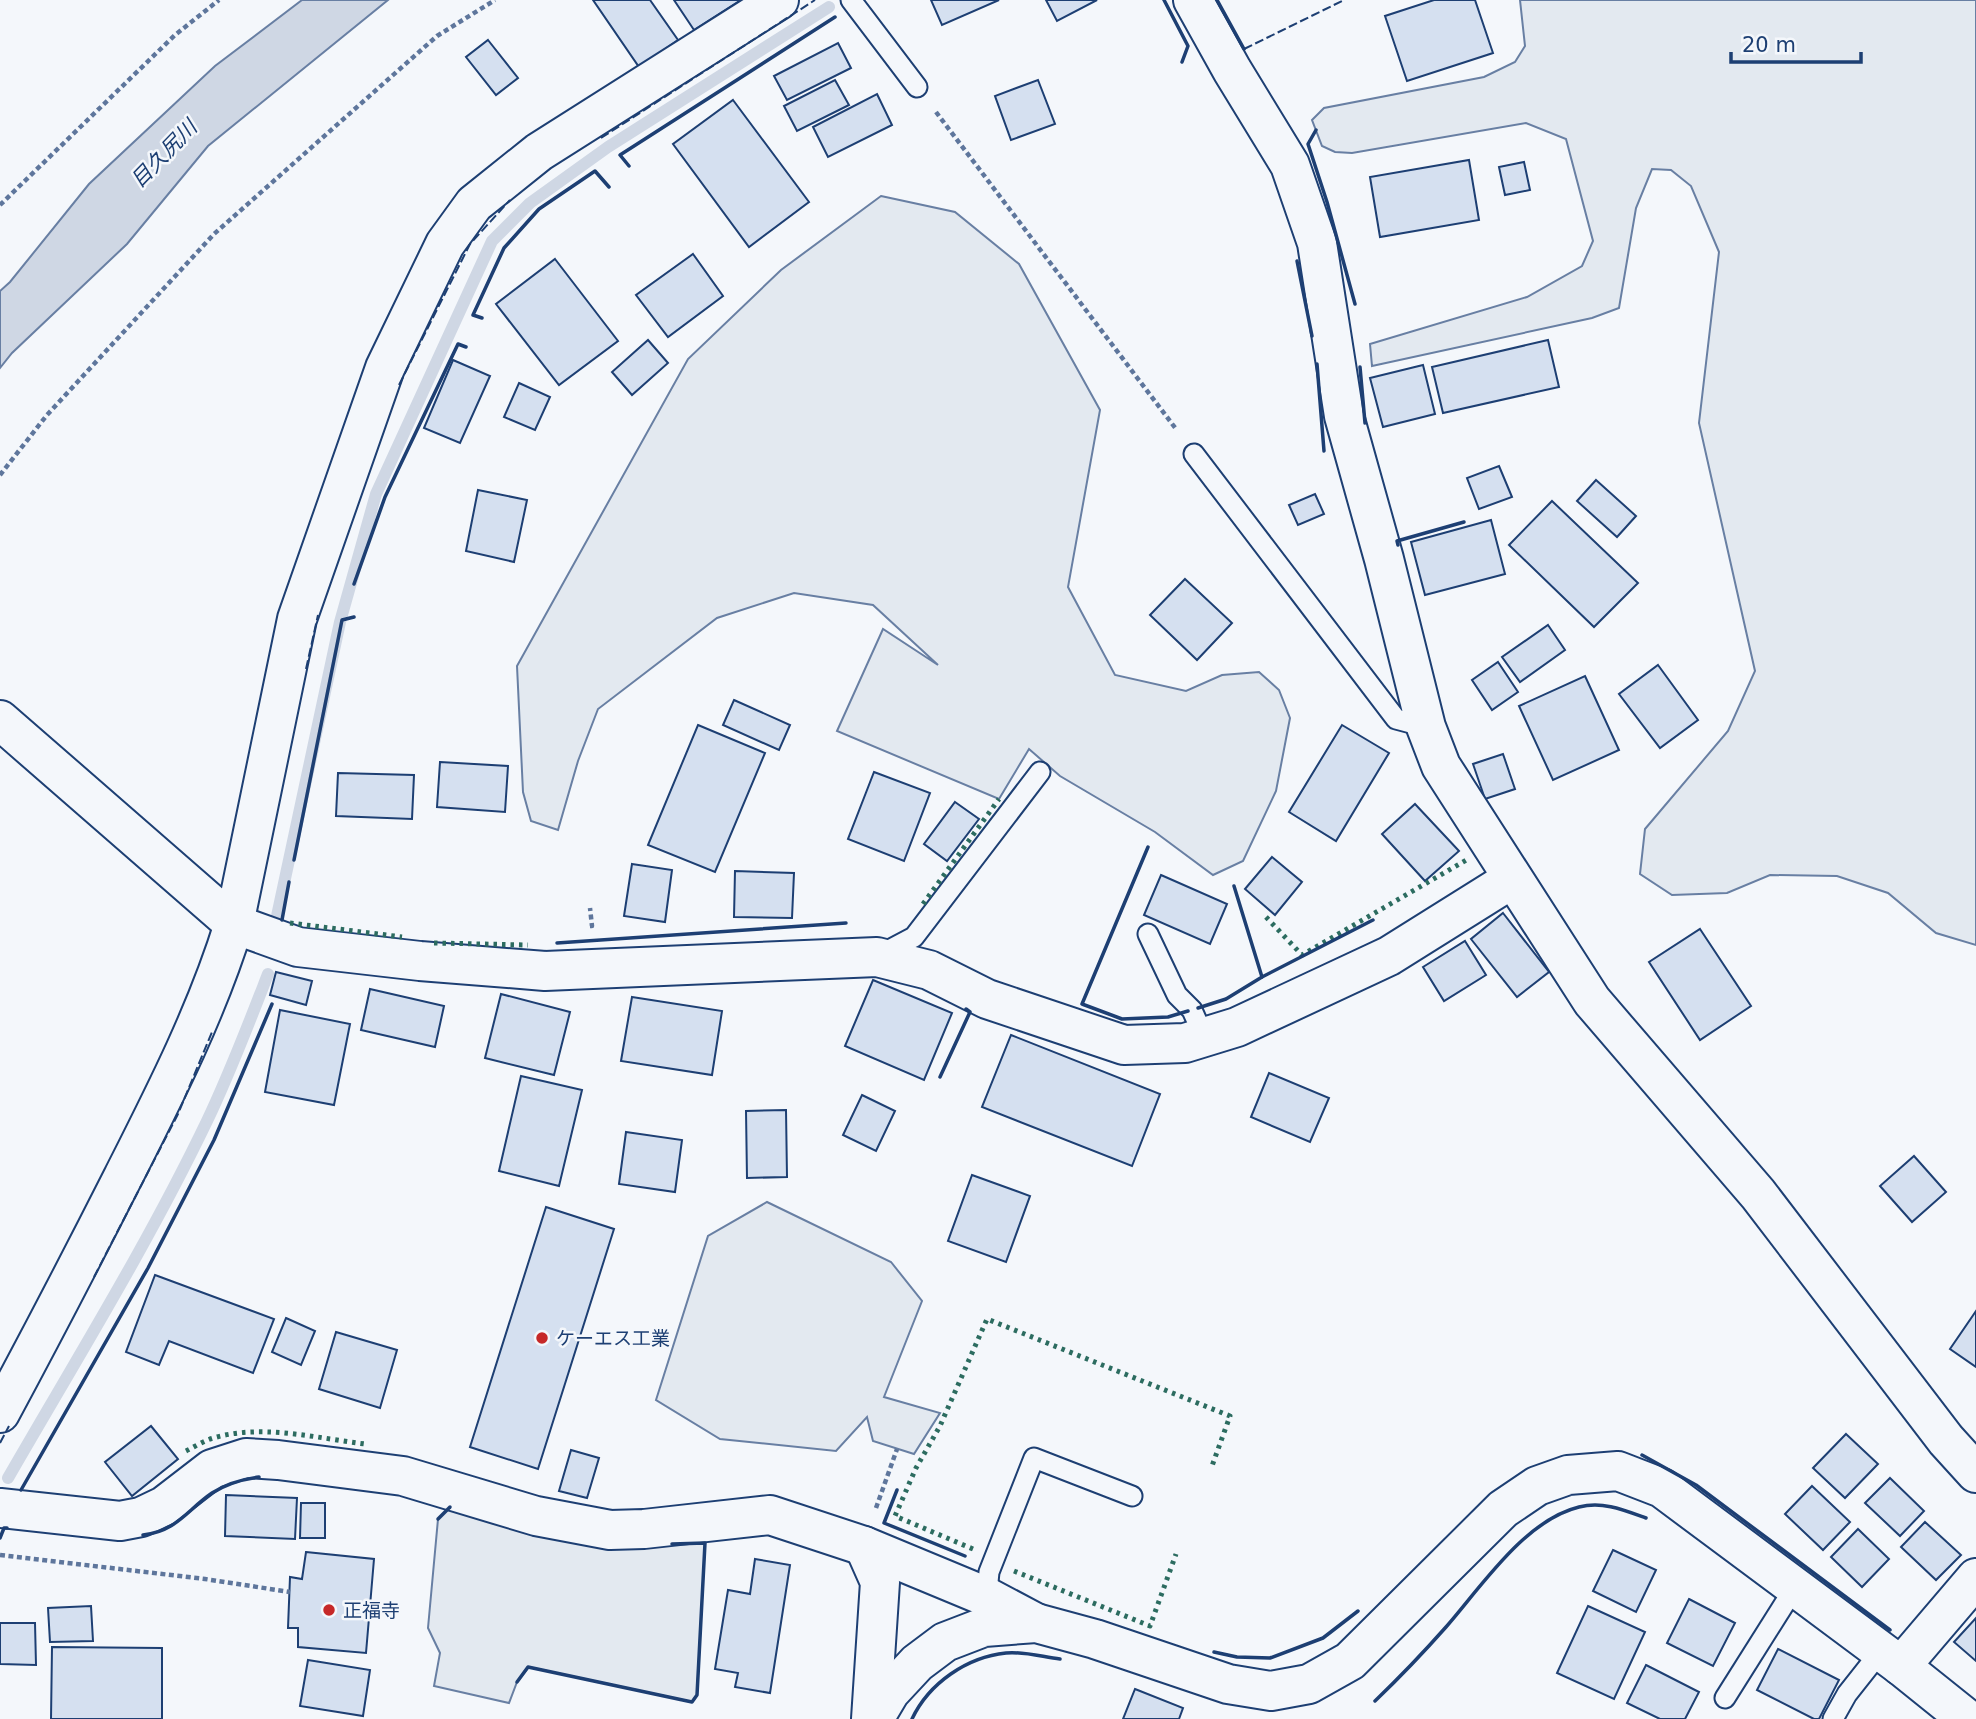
<svg xmlns="http://www.w3.org/2000/svg" width="1976" height="1719" viewBox="0 0 1976 1719" font-family="'DejaVu Sans','Noto Sans JP',sans-serif">
	<style>
		.green { fill: #e3e9f0; stroke: #687fa3; stroke-width: 2 }
		.water { fill: #cfd7e4; stroke: #687fa3; stroke-width: 2 }
		.lines { fill: none; stroke-linecap: round; stroke-linejoin: round }
		.stream { stroke: #cfd7e4; stroke-width: 12 }
		.building { fill: #d5e0f0; stroke: #1d3f73; stroke-width: 2 }
		.lane-casing { stroke: #1d3f73; stroke-width: 23 }
		.street-casing { stroke: #1d3f73; stroke-width: 42 }
		.secondary-casing { stroke: #1d3f73; stroke-width: 42 }
		.path { stroke: #5e769c; stroke-width: 4.5; stroke-dasharray: 5 3.5; stroke-linecap: butt }
		.lane { stroke: #f4f7fb; stroke-width: 19 }
		.street { stroke: #f4f7fb; stroke-width: 38 }
		.secondary { stroke: #f4f7fb; stroke-width: 38 }
		.hedge { stroke: #2c6c60; stroke-width: 5; stroke-dasharray: 3.5 5; stroke-linecap: butt }
		.fence { stroke: #1d3f73; stroke-width: 2; stroke-dasharray: 9 3.5; stroke-linecap: butt }
		.wall { stroke: #1d3f73; stroke-width: 3.5 }
		.poi-dot { fill: #c62828; stroke: #f4f7fb; stroke-width: 2.5 }
		.labels { text-anchor: middle; stroke-width: 5; stroke-linejoin: round; paint-order: stroke }
		.poi-label { font-size: 19px; fill: #1d3f73; stroke: #f4f7fb; text-anchor: start }
		.water-label { font-size: 21px; font-style: italic; fill: #1d3f73; stroke: #f4f7fb }
	</style>
	<rect width="100%" height="100%" fill="#f4f7fb"/>
	<g class="green">
		<path d="M1520,0H1976V945L1936,933L1888,893L1837,876L1770,875L1727,893L1672,895L1640,874L1645,829L1728,731L1755,671L1699,423L1719,252L1691,186L1671,170L1652,169L1636,208L1619,308L1592,318L1372,366L1370,344L1527,297L1582,266L1593,241L1566,139L1526,123L1352,153L1335,152L1322,146L1312,120L1324,108L1484,77L1515,62L1525,46Z"/>
		<path d="M881,196L955,212L1019,264L1100,410L1068,587L1115,675L1186,691L1222,675L1259,672L1279,690L1290,718L1276,791L1243,861L1213,875L1155,832L1060,776L1029,749L999,799L837,731L883,629L938,665L873,605L794,593L717,618L598,709L578,761L558,830L531,821L523,792L517,666L688,359L781,270Z"/>
		<path d="M767,1202L891,1262L922,1301L884,1397L940,1413L914,1454L873,1441L867,1417L836,1451L720,1439L656,1400L708,1236Z"/>
		<path d="M450,1507L610,1546L705,1543L697,1695L692,1702L529,1667L517,1682L509,1703L434,1686L440,1653L428,1628L438,1519Z"/>
	</g>
	<path class="water" d="M302,0H388L208,146L127,244L12,353L0,368V291L10,282L89,184L215,66Z"/>
	<g class="lines">
		<g class="stream">
			<path d="M277,916L340,622L376,494L492,241L530,203L608,147L829,7"/>
			<path d="M8,1478C76,1360 148,1244 207,1121C230,1073 249,1023 268,974"/>
		</g>
	</g>
	<g class="building">
		<path d="M593,0H650L678,40L639,67Z"/>
		<path d="M674,0H741L694,30Z"/>
		<path d="M931,0H999L942,25Z"/>
		<path d="M1046,0H1097L1057,21Z"/>
		<path d="M1434,0H1475L1493,53L1407,81L1385,16Z"/>
		<path d="M488,40L518,78L496,95L466,57Z"/>
		<path d="M838,43L851,68L787,100L774,76Z"/>
		<path d="M835,80L849,105L797,131L784,106Z"/>
		<path d="M1038,80L1055,124L1011,140L995,96Z"/>
		<path d="M877,94L892,125L828,157L813,127Z"/>
		<path d="M733,100L809,202L749,247L673,144Z"/>
		<path d="M1469,160L1479,220L1380,237L1370,177Z"/>
		<path d="M1524,162L1530,190L1505,195L1499,167Z"/>
		<path d="M693,254L723,296L668,337L636,295Z"/>
		<path d="M555,259L618,341L559,385L496,304Z"/>
		<path d="M648,340L668,363L632,395L612,372Z"/>
		<path d="M1548,340L1559,387L1443,413L1432,367Z"/>
		<path d="M453,360L490,376L460,443L424,428Z"/>
		<path d="M1423,365L1435,414L1383,427L1370,378Z"/>
		<path d="M519,383L550,397L535,430L504,417Z"/>
		<path d="M1499,466L1512,497L1479,509L1467,478Z"/>
		<path d="M1596,480L1636,516L1617,537L1577,501Z"/>
		<path d="M478,490L527,500L514,562L466,551Z"/>
		<path d="M1315,494L1324,514L1298,525L1289,505Z"/>
		<path d="M1552,501L1638,583L1594,627L1509,545Z"/>
		<path d="M1491,520L1505,574L1425,595L1411,542Z"/>
		<path d="M1185,579L1232,623L1197,660L1150,615Z"/>
		<path d="M1548,625L1565,650L1520,682L1502,657Z"/>
		<path d="M1498,662L1518,692L1492,710L1472,680Z"/>
		<path d="M1658,665L1698,720L1660,748L1619,694Z"/>
		<path d="M1585,676L1619,750L1553,780L1519,706Z"/>
		<path d="M734,700L790,725L779,750L723,725Z"/>
		<path d="M698,725L765,753L715,872L648,845Z"/>
		<path d="M1342,725L1389,753L1336,841L1289,812Z"/>
		<path d="M1503,754L1515,789L1485,799L1473,764Z"/>
		<path d="M440,762L508,766L505,812L437,807Z"/>
		<path d="M874,772L930,793L904,861L848,839Z"/>
		<path d="M338,773L414,775L412,819L336,816Z"/>
		<path d="M955,802L979,819L947,861L924,844Z"/>
		<path d="M1415,804L1459,851L1425,881L1382,834Z"/>
		<path d="M1272,857L1302,882L1275,915L1245,889Z"/>
		<path d="M632,864L672,870L665,922L624,916Z"/>
		<path d="M735,871L794,873L792,918L734,917Z"/>
		<path d="M1161,875L1227,904L1210,944L1144,915Z"/>
		<path d="M1503,913L1549,972L1517,997L1471,939Z"/>
		<path d="M1700,929L1751,1006L1700,1040L1649,962Z"/>
		<path d="M1465,941L1486,975L1444,1001L1423,967Z"/>
		<path d="M276,972L312,981L306,1005L270,995Z"/>
		<path d="M873,980L952,1013L924,1080L845,1046Z"/>
		<path d="M370,989L444,1006L435,1047L361,1030Z"/>
		<path d="M501,994L570,1012L554,1075L485,1058Z"/>
		<path d="M632,997L722,1011L712,1075L621,1061Z"/>
		<path d="M280,1010L350,1024L334,1105L265,1092Z"/>
		<path d="M1011,1035L1160,1094L1132,1166L982,1107Z"/>
		<path d="M1269,1073L1329,1098L1310,1142L1251,1117Z"/>
		<path d="M521,1076L582,1090L559,1186L499,1171Z"/>
		<path d="M862,1095L895,1111L876,1151L843,1135Z"/>
		<path d="M786,1110L787,1177L747,1178L746,1111Z"/>
		<path d="M626,1132L682,1140L675,1192L619,1184Z"/>
		<path d="M1914,1156L1946,1192L1912,1222L1880,1186Z"/>
		<path d="M972,1175L1030,1196L1006,1262L948,1241Z"/>
		<path d="M546,1207L614,1229L538,1469L470,1447Z"/>
		<path d="M155,1275L274,1319L253,1373L169,1341L159,1365L126,1352Z"/>
		<path d="M1976,1311V1367L1950,1349Z"/>
		<path d="M286,1318L315,1331L301,1365L272,1352Z"/>
		<path d="M336,1332L397,1350L380,1408L319,1389Z"/>
		<path d="M151,1426L178,1459L132,1496L105,1462Z"/>
		<path d="M1846,1434L1878,1464L1845,1498L1813,1468Z"/>
		<path d="M571,1450L599,1458L587,1498L559,1491Z"/>
		<path d="M1890,1478L1924,1511L1900,1536L1865,1503Z"/>
		<path d="M1812,1486L1850,1522L1823,1550L1785,1514Z"/>
		<path d="M226,1495L297,1498L295,1539L225,1536Z"/>
		<path d="M301,1503H325V1538H300Z"/>
		<path d="M1925,1522L1961,1555L1936,1580L1901,1547Z"/>
		<path d="M1858,1529L1889,1559L1862,1587L1831,1557Z"/>
		<path d="M1613,1550L1656,1570L1636,1612L1593,1591Z"/>
		<path d="M306,1552L374,1559L366,1653L298,1647V1628H288L290,1577L302,1579Z"/>
		<path d="M755,1559L790,1565L770,1693L735,1687L738,1673L715,1669L728,1590L750,1594Z"/>
		<path d="M1689,1599L1735,1623L1713,1666L1667,1643Z"/>
		<path d="M91,1606L93,1641L50,1642L48,1608Z"/>
		<path d="M1588,1606L1645,1632L1614,1699L1557,1673Z"/>
		<path d="M1976,1618V1661L1954,1642Z"/>
		<path d="M0,1623H35L36,1665L0,1664Z"/>
		<path d="M52,1647L162,1648V1719H51Z"/>
		<path d="M1778,1649L1839,1680L1819,1719H1814L1757,1690Z"/>
		<path d="M308,1660L370,1670L363,1716L300,1706Z"/>
		<path d="M1646,1665L1699,1692L1685,1719H1660L1627,1703Z"/>
		<path d="M1135,1689L1183,1708L1179,1719H1123Z"/>
	</g>
	<g class="lines">
		<g class="lane-casing">
			<g id="lane">
				<path d="M851,0L917,87"/>
				<path d="M1194,454L1396,719L1426,727"/>
				<path d="M1148,934L1177,995L1192,1010L1204,1037"/>
				<path d="M878,956L914,937L1040,772"/>
				<path d="M986,1602L989,1572L1034,1458L1132,1496"/>
				<path d="M1725,1698L1795,1587"/>
				<path d="M1833,1719L1847,1694L1881,1651"/>
			</g>
		</g>
		<g class="street-casing">
			<g id="street">
				<path d="M1193,0L1232,70L1290,165L1317,243L1344,416L1384,559L1426,727L1441,766L1592,1001L1758,1194L1946,1440L1976,1473"/>
				<path d="M0,720L234,924L298,947L420,961L545,971L877,957L929,970L987,999L1124,1045L1185,1043L1237,1027L1389,956L1512,879"/>
				<path d="M0,1413C42,1335 83,1256 123,1177C164,1096 207,1012 234,924L297,619L385,368L445,244L474,204L539,152L779,0"/>
				<path d="M0,1508L120,1521L141,1517L164,1506L212,1469L246,1458L278,1460L403,1476L536,1516L610,1530L644,1529L770,1515L864,1546L987,1597L1036,1623"/>
				<path d="M864,1546L880,1582L871,1719"/>
				<path d="M1901,1666L1976,1578"/>
			</g>
		</g>
		<g class="secondary-casing">
			<path id="secondary" d="M874,1719L890,1692L917,1663L945,1642L984,1627L1036,1623L1095,1639L1228,1684L1271,1691L1309,1684L1350,1661L1503,1509L1537,1486L1568,1475L1618,1471L1662,1488L1901,1666L1967,1719"/>
		</g>
		<g class="path">
			<path d="M936,112L1176,429"/>
			<path d="M0,205L175,35L219,0"/>
			<path d="M0,475L47,415L214,234L437,36L495,0"/>
			<path d="M590,926H592L590,908"/>
			<path d="M876,1508L897,1449"/>
			<path d="M0,1555L205,1579L290,1592"/>
		</g>
		<use href="#lane" class="lane"/>
		<use href="#street" class="street"/>
		<use href="#secondary" class="secondary"/>
		<g class="hedge">
			<path d="M923,904L999,799"/>
			<path d="M1266,917L1302,955L1468,859"/>
			<path d="M290,923L402,937"/>
			<path d="M434,943L528,945"/>
			<path d="M186,1451C194,1447 202,1442 210,1439C259,1423 316,1438 365,1444"/>
			<path d="M973,1549L895,1516L916,1468L940,1426L987,1319L1230,1416L1212,1466"/>
			<path d="M1014,1571L1150,1626L1176,1554"/>
		</g>
		<g class="fence">
			<path d="M1244,49L1344,0"/>
			<path d="M601,138L815,0"/>
			<path d="M399,385L470,244L510,200"/>
			<path d="M306,669L318,615"/>
			<path d="M94,1277L178,1114L212,1032"/>
			<path d="M0,1443L9,1426"/>
		</g>
		<g class="wall">
			<path d="M1164,0L1188,46L1182,62"/>
			<path d="M1217,0L1244,49"/>
			<path d="M1316,130L1308,144L1327,202L1355,304"/>
			<path d="M629,166L620,155L835,17"/>
			<path d="M1297,261L1312,336"/>
			<path d="M482,318L473,315L504,248L539,209L595,171L609,187"/>
			<path d="M1317,364L1324,451"/>
			<path d="M1360,367L1365,423"/>
			<path d="M1398,545L1397,541L1464,522"/>
			<path d="M354,584L385,497L458,344L466,347"/>
			<path d="M1148,847L1082,1004L1122,1019L1168,1017L1188,1011"/>
			<path d="M294,860L342,620L354,617"/>
			<path d="M1234,886L1262,977L1373,920"/>
			<path d="M282,920L289,882"/>
			<path d="M557,943L846,923"/>
			<path d="M1198,1008L1226,999L1262,977"/>
			<path d="M940,1077L970,1012L966,1009"/>
			<path d="M1642,1455L1696,1485L1890,1630"/>
			<path d="M21,1490L148,1268L214,1140L272,1004"/>
			<path d="M897,1490L884,1523L965,1556"/>
			<path d="M438,1519L450,1507"/>
			<path d="M143,1535C177,1531 187,1510 212,1493C226,1484 243,1479 259,1477"/>
			<path d="M0,1538L4,1528H7"/>
			<path d="M1214,1652L1237,1657L1270,1658L1323,1638L1358,1611"/>
			<path d="M517,1682L528,1667L692,1702L697,1695L705,1543L672,1544"/>
			<path d="M1375,1701C1400,1677 1423,1653 1446,1627C1481,1587 1525,1520 1579,1507C1603,1501 1624,1510 1646,1518"/>
			<path d="M912,1719C929,1683 967,1657 1006,1653C1023,1651 1043,1657 1060,1659"/>
		</g>
	</g>
	<g class="poi-dot">
		<circle cx="542" cy="1338" r="7"/>
		<circle cx="329" cy="1610" r="7"/>
	</g>
	<g class="labels">
		<g class="poi-label">
			<text x="556" y="1345">ケーエス工業</text>
			<text x="343" y="1617">正福寺</text>
		</g>
		<g class="water-label">
			<text transform="translate(164 154) rotate(-46)" y="7">目久尻川</text>
		</g>
	</g>
	<path d="M1731 52v10h130v-10" fill="none" stroke="#1d3f73" stroke-width="3.5"/>
	<text x="1742" y="52" font-size="21" fill="#1d3f73" stroke="#f4f7fb" stroke-width="5" paint-order="stroke">20 m</text>
</svg>
